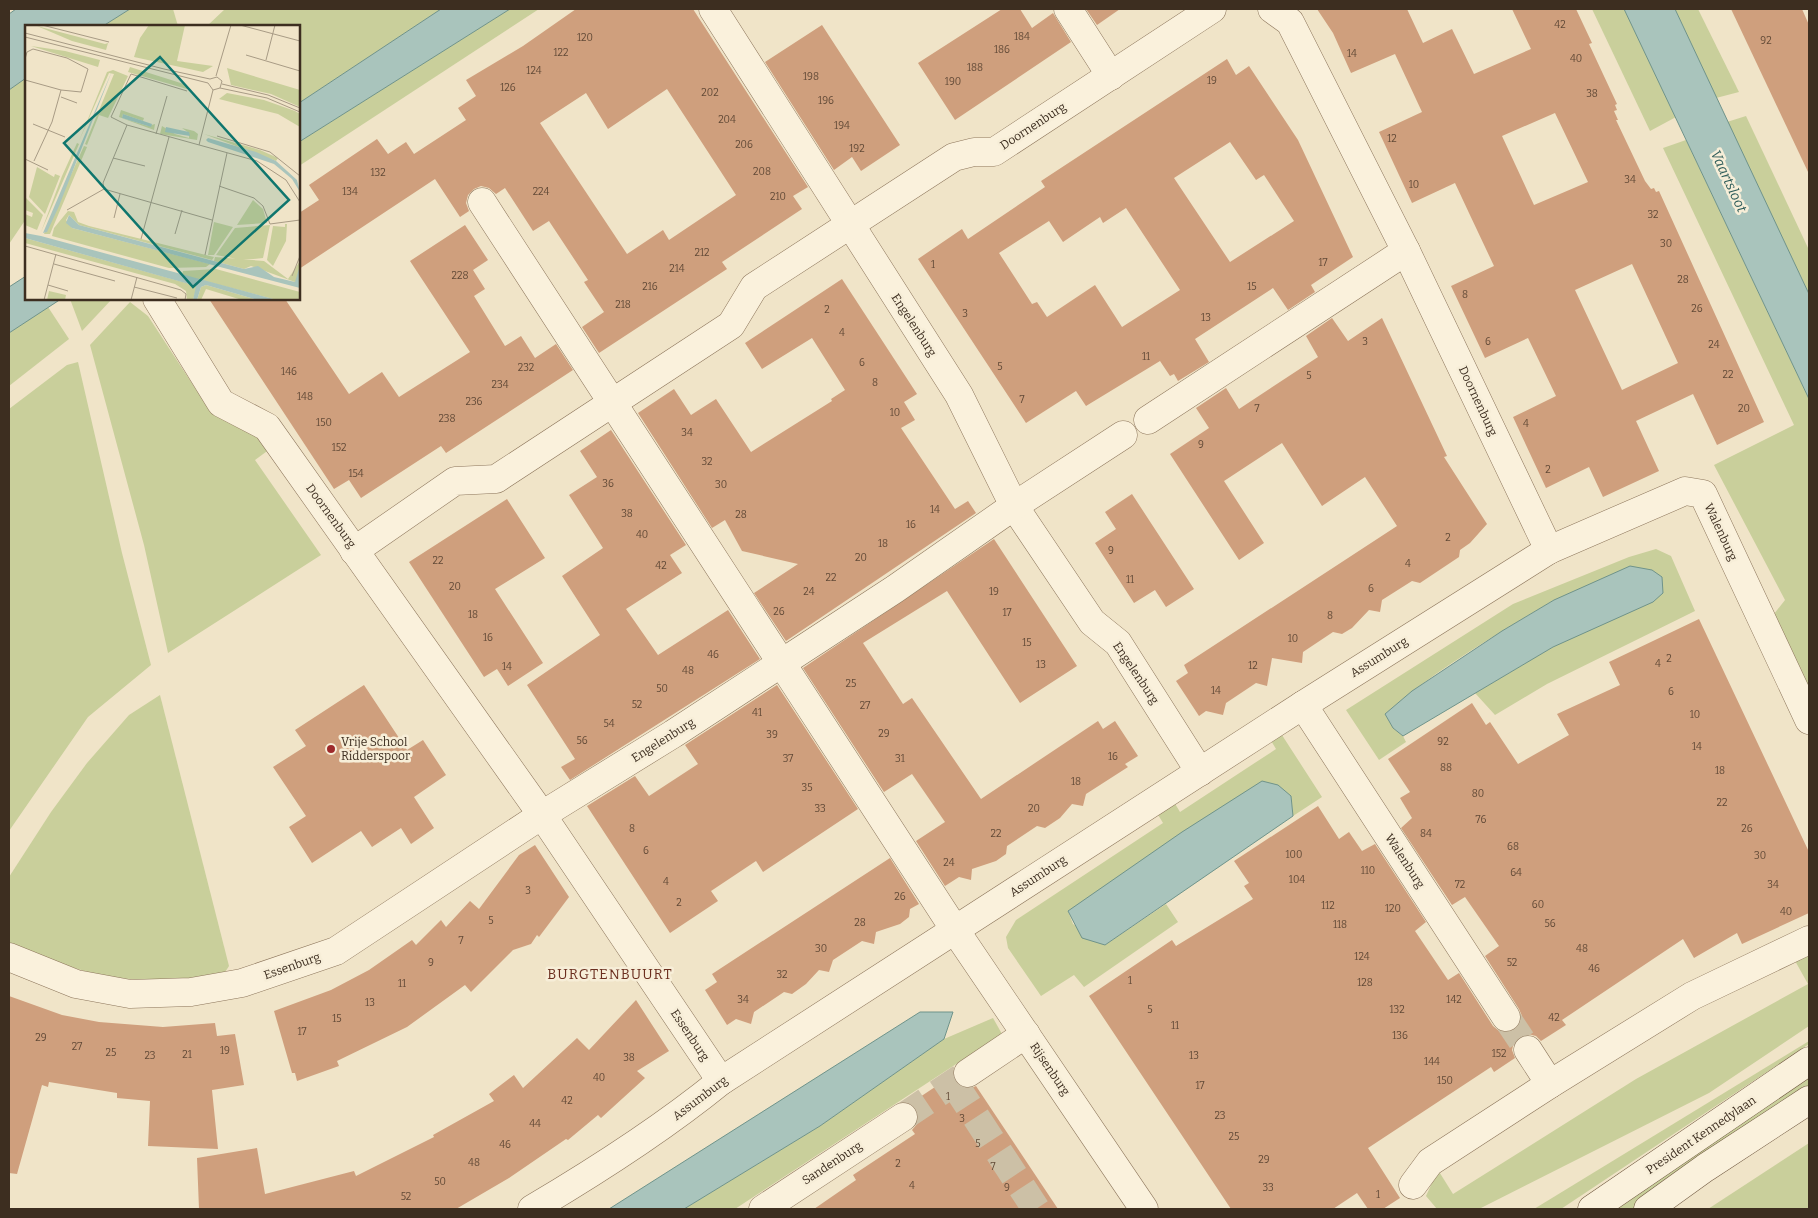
<svg xmlns="http://www.w3.org/2000/svg" width="1818" height="1218" viewBox="0 0 1818 1218" font-family="Bitter,serif">
	<style>
		.green { fill: #c9cf9b }
		.water { fill: #a9c4bc; stroke: #6f938a }
		.building { fill: #cf9f7d; fill-rule: evenodd }
		.lines { fill: none; stroke-linecap: round; stroke-linejoin: round }
		.street-tunnel { stroke: #ccc0a6; stroke-width: 28; stroke-dasharray: 28 14; stroke-linecap: butt }
		.street-casing { stroke: #8d765c; stroke-width: 29 }
		.secondary-casing { stroke: #6f573f; stroke-width: 29 }
		.street { stroke: #faf1dc; stroke-width: 28 }
		.secondary { stroke: #faf1dc; stroke-width: 28 }
		.poi-dot { fill: #9e2a2b; stroke: #f7eed8; stroke-width: 2 }
		.labels { text-anchor: middle; stroke-width: 5; stroke-linejoin: round; paint-order: stroke }
		.number-label { font-size: 10px; fill: #624a37 }
		.street-label { font-size: 12px; fill: #3d2e20; stroke: #f7eed8 }
		.poi-label { font-size: 12px; fill: #3d2e20; stroke: #f7eed8; text-anchor: start }
		.water-label { font-size: 14px; font-style: italic; fill: #2f5d5a; stroke: #f7eed8 }
		.neighbourhood-label { font-size: 14px; letter-spacing: 1px; fill: #6b2e1e; stroke: #f7eed8 }
		.inset-road { fill: none; stroke: #a89b85; stroke-width: 1 }
		.view { fill: #0f766e; fill-opacity: 0.15; stroke: #0f766e; stroke-width: 2.5 }
		.inset-edge { fill: none; stroke: #3d2e20; stroke-width: 2.5 }
	</style>
	<rect width="100%" height="100%" fill="#f0e4c8"/>
	<g class="green">
		<path d="M130,9H173L178,26H103Z"/>
		<path d="M225,9H441L299,103V26H207Z"/>
		<path d="M510,9H539L299,166V142Z"/>
		<path d="M1592,9H1624L1676,117L1650,131Z"/>
		<path d="M1675,9H1698L1739,92L1716,98Z"/>
		<path d="M26,78V219L9,244V90Z"/>
		<path d="M1746,116L1809,250V294L1727,122Z"/>
		<path d="M1686,140L1809,399V691L1774,614L1785,600L1714,465L1794,425L1663,148Z"/>
		<path d="M70,299H112L82,331Z"/>
		<path d="M130,302L148,316L210,411L252,425L270,449L255,460L321,555L168,653L144,545L90,345Z"/>
		<path d="M48,307L69,339L9,386V333Z"/>
		<path d="M78,362L122,553L151,665L88,717L9,831V409L67,365Z"/>
		<path d="M1656,549L1671,556L1695,611L1547,684L1495,715L1475,693L1553,647L1595,626L1554,600C1496,635 1436,669 1385,714L1393,728L1403,736L1406,742L1379,760L1346,710L1513,604L1629,557Z"/>
		<path d="M160,695L229,966L222,977L156,980L107,978L23,952L9,945V877L51,812L87,763L129,715Z"/>
		<path d="M1280,732L1322,797L1293,816L1291,796L1068,911L1073,924L1105,945L1166,904L1178,922L1084,987L1074,975L1041,996L1008,948L1006,937L1016,920L1163,823L1157,813L1174,802L1180,812L1276,749L1270,739Z"/>
		<path d="M1809,953V1026L1709,1093L1479,1209H1437L1426,1196L1438,1170L1453,1194L1636,1079L1808,984L1794,959Z"/>
		<path d="M993,1018L1002,1034L735,1209H684L820,1126L944,1039Z"/>
		<path d="M1809,1041V1044L1561,1209H1534Z"/>
		<path d="M1809,1073V1093L1636,1209H1608Z"/>
		<path d="M1809,1143V1209H1708Z"/>
	</g>
	<g class="water">
		<path d="M16,9H130L103,26H26V78L9,90V14Z"/>
		<path d="M441,9H510L299,142V103Z"/>
		<path d="M1624,9H1675L1809,294V399Z"/>
		<path d="M26,276V299H61L9,333V287Z"/>
		<path d="M1630,566L1652,570L1662,577L1663,593L1653,602L1553,647L1403,736L1393,728L1385,714L1412,691L1502,631L1554,600Z"/>
		<path d="M1262,781L1278,785L1291,796L1293,816L1105,945L1082,938L1068,911L1182,832Z"/>
		<path d="M920,1012H953L944,1039L820,1126L684,1209H609Z"/>
	</g>
	<g class="building">
		<path d="M576,9H693L808,187L793,196L802,209L722,262L727,269L599,353L582,327L604,312L584,282L588,280L549,221L533,231L505,188L496,194L489,188L481,186L474,189L468,195L466,203L469,211L460,217L435,179L299,269V213L319,200L309,185L377,139L388,154L406,142L414,154L466,120L458,108L476,96L466,80L523,46ZM667,89L736,195L669,240L663,230L627,254L540,123L586,93L608,129Z"/>
		<path d="M1002,9H1020L1032,28L1053,13L1071,42L955,120L918,63Z"/>
		<path d="M1086,9H1120L1097,25Z"/>
		<path d="M1317,9H1407L1423,43L1452,29L1474,74L1531,49L1512,9H1576L1592,43L1589,44L1617,104L1615,105L1617,110L1614,111L1618,120H1616L1645,181L1651,189L1654,188L1656,192L1659,191L1764,422L1717,445L1693,394L1636,421L1659,471L1603,497L1589,467L1546,488L1513,417L1556,396L1528,338L1485,358L1451,286L1494,266L1469,213L1455,183L1412,203L1379,132L1422,112L1395,54L1351,73L1333,33ZM1555,113L1588,182L1534,205L1502,136ZM1632,264L1678,363L1622,390L1575,290Z"/>
		<path d="M1731,9H1802L1809,25V174Z"/>
		<path d="M822,25L900,145L861,171L852,157L834,170L765,62Z"/>
		<path d="M1227,59L1236,75L1249,66L1298,140L1353,257L1311,285L1315,292L1288,310L1273,288L1195,339L1209,362L1178,381L1174,374L1170,376L1160,361L1086,406L1076,391L1026,423L918,259L962,229L968,239L1045,187L1041,181ZM1230,142L1256,180L1264,175L1294,221L1230,262L1174,178ZM1126,208L1180,290L1122,327L1095,285L1047,317L1037,302L1032,304L999,253L1049,221L1063,242L1100,217L1103,223Z"/>
		<path d="M465,225L488,260L473,270L485,289L474,296L505,346L521,336L535,358L556,344L573,370L446,453L441,446L361,498L349,480L334,489L209,299H285L349,394L382,372L399,397L470,352L410,261Z"/>
		<path d="M842,279L917,394L904,402L915,420L901,428L955,509L968,501L976,513L786,641L754,593L798,564L742,551L725,520L712,528L638,413L674,389L691,415L716,399L751,452L832,401L831,399L845,390L812,338L762,369L745,343Z"/>
		<path d="M1332,318L1348,341L1382,318L1447,456L1444,457L1487,524L1470,543L1460,550L1459,557L1420,583L1412,581L1382,600L1380,612L1369,610L1352,628L1342,634L1333,632L1303,652L1302,663L1272,658L1267,686L1256,683L1226,703L1223,715L1206,711L1199,716L1176,681L1188,673L1184,665L1397,526L1365,477L1322,506L1282,443L1224,481L1264,543L1239,560L1170,454L1209,428L1196,408L1226,388L1239,409L1318,357L1306,336Z"/>
		<path d="M611,430L686,545L670,555L682,573L626,609L658,655L728,610L760,659L570,780L561,767L575,759L527,685L600,635L562,576L603,548L569,495L597,477L580,451Z"/>
		<path d="M1132,494L1194,589L1166,607L1155,590L1134,603L1095,543L1116,529L1105,512Z"/>
		<path d="M507,499L545,558L495,589L543,663L508,686L497,669L484,677L409,562Z"/>
		<path d="M994,539L1077,666L1020,703L947,591L863,643L903,704L912,698L981,799L1098,721L1103,729L1115,721L1138,756L1125,764L1128,767L1086,794L1083,806L1072,804L1060,818L1045,828L1037,826L1007,846L1006,854L996,861L972,869L971,880L959,877L945,886L916,841L945,822L912,774L884,792L803,668Z"/>
		<path d="M1699,619L1809,852V913L1742,944L1737,933L1694,958L1683,939L1562,1020L1566,1025L1541,1041L1536,1036L1528,1034L1519,1037L1514,1042L1512,1050L1515,1058L1494,1072L1491,1067L1368,1148L1400,1198L1383,1209H1368L1357,1193L1333,1209H1231L1089,996L1172,940L1176,946L1253,899L1244,886L1249,883L1234,861L1318,806L1339,839L1349,832L1362,851L1375,844L1426,922L1415,931L1448,980L1459,973L1493,1026L1499,1031L1507,1033L1514,1030L1520,1024L1522,1016L1519,1009L1485,956L1499,946L1465,897L1452,905L1401,828L1412,818L1400,798L1410,792L1388,759L1472,703L1486,725L1490,722L1518,764L1569,735L1557,714L1620,685L1609,662Z"/>
		<path d="M364,685L407,750L423,740L446,775L414,797L434,828L411,844L401,828L372,847L361,831L312,863L289,827L306,816L273,767L306,746L295,730Z"/>
		<path d="M777,685L858,809L763,872L756,861L711,891L718,901L670,933L587,806L635,776L649,796L698,764L685,745Z"/>
		<path d="M535,845L569,897L539,937L537,935L531,944L513,950L471,992L465,985L407,1027L337,1061L339,1066L297,1081L295,1073H292L274,1011L331,990L369,970L412,940L416,945L441,920L446,927L470,901L479,909L519,855Z"/>
		<path d="M890,858L919,904L910,909L909,917L900,924L876,932L874,944L862,941L833,960L829,972L819,970L806,984L792,994L784,992L754,1012L751,1024L736,1019L727,1025L705,990L717,982L712,974Z"/>
		<path d="M9,996L62,1015L99,1022L163,1027L215,1023L217,1036L235,1034L244,1085L212,1090L218,1149L148,1146L150,1101L117,1098V1093L49,1082L48,1087L42,1085L17,1174L9,1173Z"/>
		<path d="M636,1000L669,1051L637,1071L645,1078L601,1118L598,1115L568,1140L566,1139L509,1178L456,1209H199L197,1158L257,1148L265,1194L354,1171L356,1176L434,1137L433,1135L494,1101L489,1094L514,1075L523,1088L577,1038L589,1050Z"/>
		<path d="M953,1075L955,1082L962,1087L969,1089L976,1086L1058,1209H814L856,1180L853,1175L915,1134L912,1130L917,1124L919,1116L916,1109L911,1103Z"/>
	</g>
	<g class="lines">
		<g class="street-tunnel">
			<path d="M1506,1017L1528,1050"/>
			<path d="M953,1082L1036,1209"/>
			<path d="M903,1117L968,1073"/>
		</g>
		<g class="street-casing">
			<g id="street">
				<path d="M713,9L959,395L1014,506L1092,622L1118,643L1200,772"/>
				<path d="M1068,9L1111,76"/>
				<path d="M1272,9L1290,22L1406,251L1549,550"/>
				<path d="M482,202L955,930L1144,1209"/>
				<path d="M157,299L221,403L267,427L542,815L721,1081"/>
				<path d="M1148,420L1406,251"/>
				<path d="M354,551L455,481L496,479L731,325L754,287L954,157L974,152H994L1212,9"/>
				<path d="M1303,705L1506,1017"/>
				<path d="M9,957L76,984L130,994L191,992L242,983L336,951L542,815L673,734L895,589L1014,506L1123,435"/>
				<path d="M1528,1050L1550,1084"/>
				<path d="M968,1073L1026,1034"/>
				<path d="M1413,1185L1430,1162L1550,1084L1692,996L1809,940"/>
				<path d="M532,1209C598,1170 662,1129 721,1081L1303,705L1549,550L1685,491L1703,494L1809,720"/>
				<path d="M763,1209L903,1117"/>
			</g>
		</g>
		<g class="secondary-casing">
			<g id="secondary">
				<path d="M1592,1209L1809,1061"/>
				<path d="M1648,1209L1705,1168L1809,1100"/>
			</g>
		</g>
		<use href="#street" class="street"/>
		<use href="#secondary" class="secondary"/>
	</g>
	<circle class="poi-dot" cx="331" cy="749" r="5"/>
	<g class="labels">
		<g class="number-label">
			<text x="1560" y="28">42</text>
			<text x="1022" y="40">184</text>
			<text x="585" y="41">120</text>
			<text x="1766" y="44">92</text>
			<text x="1002" y="53">186</text>
			<text x="561" y="56">122</text>
			<text x="1352" y="57">14</text>
			<text x="1576" y="62">40</text>
			<text x="975" y="71">188</text>
			<text x="534" y="74">124</text>
			<text x="811" y="80">198</text>
			<text x="1212" y="84">19</text>
			<text x="953" y="85">190</text>
			<text x="508" y="91">126</text>
			<text x="710" y="96">202</text>
			<text x="1592" y="97">38</text>
			<text x="826" y="104">196</text>
			<text x="727" y="123">204</text>
			<text x="842" y="129">194</text>
			<text x="1392" y="142">12</text>
			<text x="744" y="148">206</text>
			<text x="857" y="152">192</text>
			<text x="762" y="175">208</text>
			<text x="378" y="176">132</text>
			<text x="1630" y="183">34</text>
			<text x="1414" y="188">10</text>
			<text x="350" y="195">134</text>
			<text x="541" y="195">224</text>
			<text x="778" y="200">210</text>
			<text x="1653" y="218">32</text>
			<text x="1666" y="247">30</text>
			<text x="702" y="256">212</text>
			<text x="1323" y="266">17</text>
			<text x="933" y="268">1</text>
			<text x="677" y="272">214</text>
			<text x="460" y="279">228</text>
			<text x="1683" y="283">28</text>
			<text x="650" y="290">216</text>
			<text x="1252" y="290">15</text>
			<text x="1465" y="298">8</text>
			<text x="623" y="308">218</text>
			<text x="1697" y="312">26</text>
			<text x="827" y="313">2</text>
			<text x="965" y="317">3</text>
			<text x="1206" y="321">13</text>
			<text x="842" y="336">4</text>
			<text x="1365" y="345">3</text>
			<text x="1488" y="345">6</text>
			<text x="1714" y="348">24</text>
			<text x="1146" y="360">11</text>
			<text x="862" y="366">6</text>
			<text x="1000" y="370">5</text>
			<text x="526" y="371">232</text>
			<text x="289" y="375">146</text>
			<text x="1728" y="378">22</text>
			<text x="1309" y="379">5</text>
			<text x="875" y="386">8</text>
			<text x="500" y="388">234</text>
			<text x="305" y="400">148</text>
			<text x="1022" y="403">7</text>
			<text x="474" y="405">236</text>
			<text x="1257" y="412">7</text>
			<text x="1744" y="412">20</text>
			<text x="895" y="416">10</text>
			<text x="447" y="422">238</text>
			<text x="324" y="426">150</text>
			<text x="1526" y="427">4</text>
			<text x="687" y="436">34</text>
			<text x="1201" y="448">9</text>
			<text x="339" y="451">152</text>
			<text x="707" y="465">32</text>
			<text x="1548" y="473">2</text>
			<text x="356" y="477">154</text>
			<text x="608" y="487">36</text>
			<text x="721" y="488">30</text>
			<text x="935" y="513">14</text>
			<text x="627" y="517">38</text>
			<text x="741" y="518">28</text>
			<text x="911" y="528">16</text>
			<text x="642" y="538">40</text>
			<text x="1448" y="541">2</text>
			<text x="883" y="547">18</text>
			<text x="1111" y="554">9</text>
			<text x="861" y="561">20</text>
			<text x="438" y="564">22</text>
			<text x="1408" y="567">4</text>
			<text x="661" y="569">42</text>
			<text x="831" y="581">22</text>
			<text x="1130" y="583">11</text>
			<text x="455" y="590">20</text>
			<text x="1371" y="592">6</text>
			<text x="809" y="595">24</text>
			<text x="994" y="595">19</text>
			<text x="779" y="615">26</text>
			<text x="1007" y="616">17</text>
			<text x="473" y="618">18</text>
			<text x="1330" y="619">8</text>
			<text x="488" y="641">16</text>
			<text x="1293" y="642">10</text>
			<text x="1027" y="646">15</text>
			<text x="713" y="658">46</text>
			<text x="1669" y="662">2</text>
			<text x="1658" y="667">4</text>
			<text x="1041" y="668">13</text>
			<text x="1253" y="669">12</text>
			<text x="507" y="670">14</text>
			<text x="688" y="674">48</text>
			<text x="851" y="687">25</text>
			<text x="662" y="692">50</text>
			<text x="1216" y="694">14</text>
			<text x="1671" y="695">6</text>
			<text x="637" y="708">52</text>
			<text x="865" y="709">27</text>
			<text x="757" y="716">41</text>
			<text x="1695" y="718">10</text>
			<text x="609" y="727">54</text>
			<text x="884" y="737">29</text>
			<text x="772" y="738">39</text>
			<text x="582" y="744">56</text>
			<text x="1443" y="745">92</text>
			<text x="1697" y="750">14</text>
			<text x="1113" y="760">16</text>
			<text x="788" y="762">37</text>
			<text x="900" y="762">31</text>
			<text x="1446" y="771">88</text>
			<text x="1720" y="774">18</text>
			<text x="1076" y="785">18</text>
			<text x="807" y="791">35</text>
			<text x="1478" y="797">80</text>
			<text x="1722" y="806">22</text>
			<text x="820" y="812">33</text>
			<text x="1034" y="812">20</text>
			<text x="1481" y="823">76</text>
			<text x="632" y="832">8</text>
			<text x="1747" y="832">26</text>
			<text x="996" y="837">22</text>
			<text x="1426" y="837">84</text>
			<text x="1513" y="850">68</text>
			<text x="646" y="854">6</text>
			<text x="1294" y="858">100</text>
			<text x="1760" y="859">30</text>
			<text x="949" y="866">24</text>
			<text x="1368" y="874">110</text>
			<text x="1516" y="876">64</text>
			<text x="1297" y="883">104</text>
			<text x="666" y="885">4</text>
			<text x="1460" y="888">72</text>
			<text x="1773" y="888">34</text>
			<text x="528" y="894">3</text>
			<text x="900" y="900">26</text>
			<text x="679" y="906">2</text>
			<text x="1538" y="908">60</text>
			<text x="1328" y="909">112</text>
			<text x="1393" y="912">120</text>
			<text x="1786" y="915">40</text>
			<text x="491" y="924">5</text>
			<text x="860" y="926">28</text>
			<text x="1550" y="927">56</text>
			<text x="1340" y="928">118</text>
			<text x="461" y="944">7</text>
			<text x="821" y="952">30</text>
			<text x="1582" y="952">48</text>
			<text x="1362" y="960">124</text>
			<text x="431" y="966">9</text>
			<text x="1512" y="966">52</text>
			<text x="1594" y="972">46</text>
			<text x="782" y="978">32</text>
			<text x="1130" y="984">1</text>
			<text x="1365" y="986">128</text>
			<text x="402" y="987">11</text>
			<text x="743" y="1003">34</text>
			<text x="1454" y="1003">142</text>
			<text x="370" y="1006">13</text>
			<text x="1150" y="1013">5</text>
			<text x="1397" y="1013">132</text>
			<text x="1554" y="1021">42</text>
			<text x="337" y="1022">15</text>
			<text x="1175" y="1029">11</text>
			<text x="302" y="1035">17</text>
			<text x="1400" y="1039">136</text>
			<text x="41" y="1041">29</text>
			<text x="77" y="1050">27</text>
			<text x="225" y="1054">19</text>
			<text x="111" y="1056">25</text>
			<text x="1499" y="1057">152</text>
			<text x="187" y="1058">21</text>
			<text x="150" y="1059">23</text>
			<text x="1194" y="1059">13</text>
			<text x="629" y="1061">38</text>
			<text x="1432" y="1065">144</text>
			<text x="599" y="1081">40</text>
			<text x="1445" y="1084">150</text>
			<text x="1200" y="1089">17</text>
			<text x="948" y="1100">1</text>
			<text x="567" y="1104">42</text>
			<text x="1220" y="1119">23</text>
			<text x="962" y="1122">3</text>
			<text x="535" y="1127">44</text>
			<text x="1234" y="1140">25</text>
			<text x="978" y="1147">5</text>
			<text x="505" y="1148">46</text>
			<text x="1264" y="1163">29</text>
			<text x="474" y="1166">48</text>
			<text x="898" y="1167">2</text>
			<text x="993" y="1170">7</text>
			<text x="440" y="1185">50</text>
			<text x="912" y="1189">4</text>
			<text x="1007" y="1191">9</text>
			<text x="1268" y="1191">33</text>
			<text x="1378" y="1198">1</text>
			<text x="406" y="1200">52</text>
		</g>
		<g class="street-label">
			<text transform="translate(1033 126) rotate(-33)" y="4">Doornenburg</text>
			<text transform="translate(914 325) rotate(57)" y="4">Engelenburg</text>
			<text transform="translate(1478 401) rotate(65)" y="4">Doornenburg</text>
			<text transform="translate(331 516) rotate(54)" y="4">Doornenburg</text>
			<text transform="translate(1721 532) rotate(65)" y="4">Walenburg</text>
			<text transform="translate(1379 657) rotate(-32)" y="4">Assumburg</text>
			<text transform="translate(1136 673) rotate(56)" y="4">Engelenburg</text>
			<text transform="translate(663 740) rotate(-32)" y="4">Engelenburg</text>
			<text transform="translate(1405 861) rotate(57)" y="4">Walenburg</text>
			<text transform="translate(1038 876) rotate(-33)" y="4">Assumburg</text>
			<text transform="translate(292 966) rotate(-19)" y="4">Essenburg</text>
			<text transform="translate(690 1035) rotate(56)" y="4">Essenburg</text>
			<text transform="translate(1050 1069) rotate(56)" y="4">Rijsenburg</text>
			<text transform="translate(700 1098) rotate(-37)" y="4">Assumburg</text>
			<text transform="translate(1701 1135) rotate(-34)" y="4">President Kennedylaan</text>
			<text transform="translate(832 1163) rotate(-33)" y="4">Sandenburg</text>
		</g>
		<g class="poi-label">
			<text x="341" y="746">Vrije School<tspan x="341" dy="14">Ridderspoor</tspan></text>
		</g>
		<g class="water-label">
			<text transform="translate(1729 181) rotate(65)" y="5">Vaartsloot</text>
		</g>
		<g class="neighbourhood-label">
			<text x="610" y="979">BURGTENBUURT</text>
		</g>
	</g>
	<g transform="translate(25 25)">
		<rect width="275" height="275" fill="#f0e4c8"/>
		<path d="M124,0H160L152,36L188,41L178,47L109,32L115,13ZM12,1L80,19L83,18L81,25L47,16ZM6,21L40,26L75,35L73,42ZM105,42L162,60V64L103,47ZM202,43L275,65V82L246,69L206,60ZM88,45L103,51L83,93L74,90L62,120L60,119L89,49L84,48L54,116L82,47ZM202,68L239,75L270,86L275,89V102L253,89L194,74ZM96,85L119,93L118,96L98,89L97,93L123,101L130,99L129,105L94,92ZM137,101L150,109L164,113V108L157,103L169,106L173,109L172,115L135,109ZM179,109L235,125L253,133L251,136ZM52,118L54,119L16,207L37,151ZM59,121L62,122L25,209H19ZM12,142L29,152L30,149L35,151L20,189L4,172ZM0,172L18,190L12,205L0,200V189L7,192L8,188L0,185ZM228,175L238,184L242,198L212,200ZM43,186L49,187L53,197L64,201L189,232L187,235L54,200L44,190L41,195L47,203L185,239L181,242L144,243L27,211L29,203ZM189,197L208,202L189,230H183ZM260,199H262L261,216L248,241L242,235L248,201L260,202ZM245,200L238,233L218,235L191,230L210,203ZM0,213L172,261L168,275H162L161,266L150,259L0,218ZM190,232L239,236L263,254L275,236L273,255L270,257L226,241L219,244L189,236ZM191,244L275,267V275H252L157,250L158,246ZM181,260L233,275H217L181,264L176,275H172L176,262ZM24,266L41,270L40,275H22Z" fill="#c9cf9b"/>
		<path d="M87,46L34,181L22,207L18,208ZM98,89L127,99L126,102L97,93ZM141,102L164,107L165,111L140,107ZM183,113L231,127L251,136L272,155L275,167L267,154L249,139L183,117L181,115ZM44,190L54,200L219,244L233,241L249,252L270,257L275,240V263L47,203L41,198ZM0,208L16,211L252,275H233L181,260L176,262L172,275H168L171,261L0,213Z" fill="#a9c4bc"/>
		<path class="inset-road" d="M17,0L84,17M215,0L275,16M0,8L139,44L185,54L192,52L197,56L195,63M0,12L183,58M221,30L275,46M0,34L2,27L8,24L42,33L63,44L56,67L36,65L0,55M241,35L250,0M191,51L206,0M183,58L188,65L195,63L242,73L275,87M197,59L243,70L275,83M162,66L106,49L86,92L102,100L232,136L261,155L275,177M36,72L52,78M8,99L40,112M131,109L142,71M192,111L245,127L275,151M174,120L188,65M88,133L120,141M0,134L23,145M9,136L27,97L36,65M194,161L229,173L238,181L245,199L275,195M79,164L78,158L102,100M42,185L79,164L187,195M89,193L95,169M150,209L157,185M116,214L144,112M0,221L156,265L161,269L160,275M180,230L202,128M29,239L90,256M267,251L275,231M23,260L43,266M109,262L152,273M19,275L31,229M106,275L112,252"/>
		<path class="view" d="M135,32L264,175L168,262L39,118Z"/>
		<rect width="275" height="275" class="inset-edge"/>
	</g>
	<rect width="1818" height="1218" fill="none" stroke="#3d2e20" stroke-width="20"/>
</svg>
